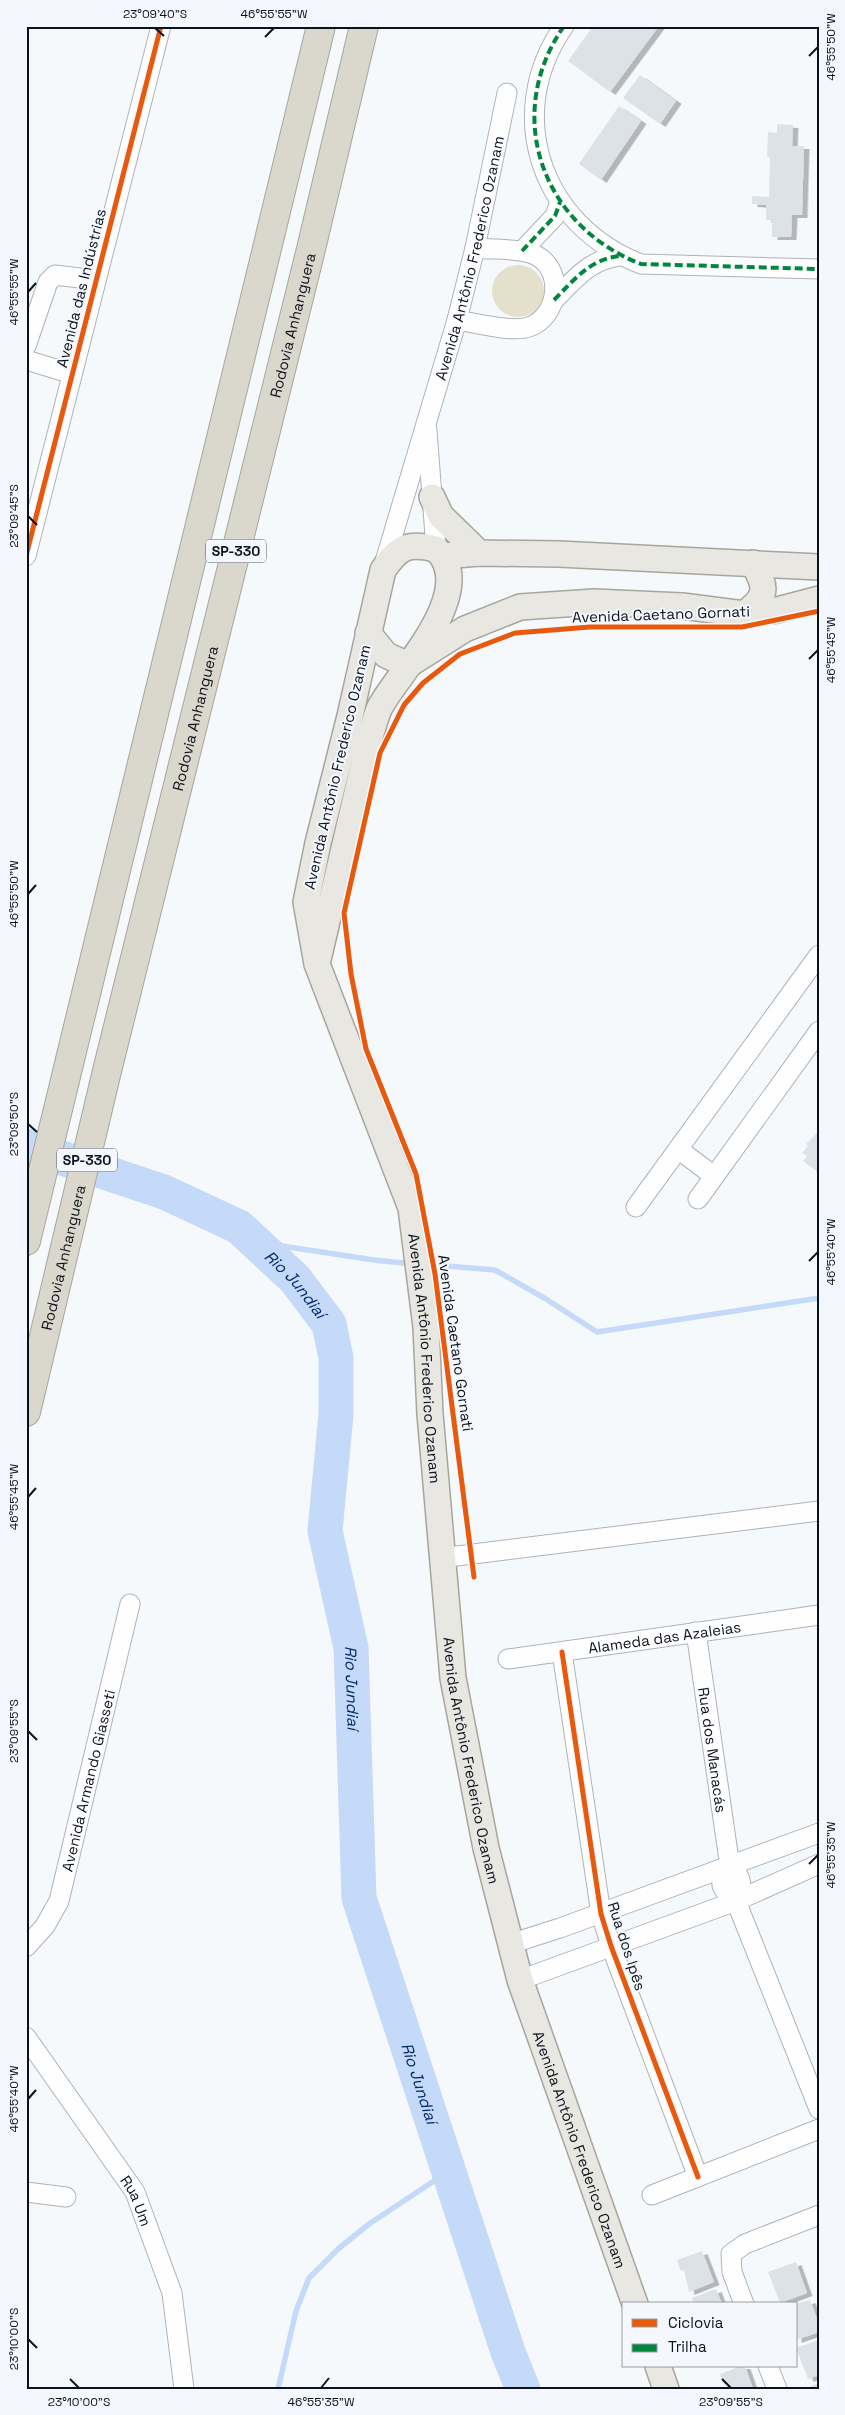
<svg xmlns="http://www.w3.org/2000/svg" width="845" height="2415" viewBox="0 0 845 2415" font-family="'Space Grotesk',sans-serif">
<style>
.green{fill:#e4e0cb}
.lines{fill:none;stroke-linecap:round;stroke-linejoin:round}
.stream{stroke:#c5d9f9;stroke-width:5.5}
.river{stroke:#c5d9f9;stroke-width:35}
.building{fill:#dde2e7;filter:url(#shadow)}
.minor-casing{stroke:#aeb3b9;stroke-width:21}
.major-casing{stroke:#a7a69c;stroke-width:28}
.highway-casing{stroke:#a7a69c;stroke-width:30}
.minor{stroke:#fefeff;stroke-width:19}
.major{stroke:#e8e7e1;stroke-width:25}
.highway{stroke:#dad8cc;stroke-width:28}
.quiet{stroke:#00873e;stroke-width:4;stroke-dasharray:8 4;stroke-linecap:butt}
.cycleway-casing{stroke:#f4f8fe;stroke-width:8}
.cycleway{stroke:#e8590c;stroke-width:5}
.ticks{fill:none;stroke:#0c121c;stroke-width:2}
.labels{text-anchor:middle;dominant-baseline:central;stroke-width:4;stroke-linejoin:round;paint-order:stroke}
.shield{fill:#f4f8fe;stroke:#525760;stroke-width:1}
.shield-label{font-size:14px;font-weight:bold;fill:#0c121c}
.street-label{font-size:15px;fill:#0c121c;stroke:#f4f8fe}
.water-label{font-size:16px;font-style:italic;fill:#042a68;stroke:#f4f8fe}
.neatline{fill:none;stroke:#0c121c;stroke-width:2}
.ticks-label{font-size:12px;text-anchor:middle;fill:#0c121c}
</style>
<defs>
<filter id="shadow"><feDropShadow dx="5.5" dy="3" stdDeviation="0" flood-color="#0004"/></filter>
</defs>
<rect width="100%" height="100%" fill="#f6f9fc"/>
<circle class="green" cx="518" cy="291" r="26"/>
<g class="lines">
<g class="stream">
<path d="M239,1227L282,1246L374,1260L413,1264"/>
<path d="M446,1266L495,1270L546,1299L597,1332L819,1298"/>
<path d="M278,2389L296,2311L309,2278L338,2249L369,2224L449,2171"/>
</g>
<path class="river" id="s1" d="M26,1146L164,1192L239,1227L295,1279L329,1324L336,1358V1414L325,1531L351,1648L359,1898L508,2352L523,2389"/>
</g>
<g class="building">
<path d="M593,26H659L610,92L568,61Z"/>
<path d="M640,75L676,101L660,124L623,98Z"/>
<path d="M619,106L641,121L601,180L579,164Z"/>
<path d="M777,124L793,125L792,146H804L802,215H792L791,237H772V220H766V205L752,204V196L769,197L770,157H767L768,132L777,133Z"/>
<path d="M819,1131V1173L803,1161L807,1156L802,1153L808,1146L806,1144Z"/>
<path d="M702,2251L714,2282L689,2292L684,2270L681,2271L677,2260Z"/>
<path d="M796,2262L807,2293L780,2303L768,2272Z"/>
<path d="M716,2289L722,2304H694L692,2298Z"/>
<path d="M810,2300L819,2324V2332L796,2340V2304Z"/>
<path d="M819,2340V2375L808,2379L796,2348Z"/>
<path d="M741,2366H745L753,2389H728L726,2384L724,2385L720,2374Z"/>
<path d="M819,2383V2389H812L811,2386Z"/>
</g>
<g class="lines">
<defs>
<g id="minor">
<path d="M564,26C502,115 542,226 641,264L819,269"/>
<path d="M522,251L555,216L560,202"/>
<path d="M554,300C575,279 589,260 619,256"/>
<path d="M457,320C475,323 513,333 529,327C560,316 565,267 533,254C516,248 493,250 475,248"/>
<path d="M26,346L48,282L55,275L96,280"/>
<path d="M26,360L72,374"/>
<path d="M427,430L436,549"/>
<path d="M26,556L161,26"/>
<path id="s2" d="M383,568L457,320L475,248L507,93"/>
<path d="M678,1149L714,1176"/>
<path d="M698,1199L819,1031"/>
<path d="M636,1207L819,955"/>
<path d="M441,1558L819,1511"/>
<path id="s3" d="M696,1632L730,1867C744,1877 742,1886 736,1901"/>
<path d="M562,1652L601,1914L611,1946L698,2177"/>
<path id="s4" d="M508,1659L819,1615"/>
<path d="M730,1867C716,1882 721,1890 736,1901L819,2109"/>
<path d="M510,1944L560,1928L819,1833"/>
<path id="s5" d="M26,1947L45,1926L59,1901L130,1604"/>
<path d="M520,1980L736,1901L819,1864"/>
<path id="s6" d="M26,2037L135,2192L172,2293L184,2389"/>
<path d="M26,2192L66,2197"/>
<path d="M652,2195L819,2129"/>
<path d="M744,2304L732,2272L731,2254L745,2244L819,2215"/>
<path d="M768,2366L777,2389"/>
</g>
<g id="major">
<path d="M432,497L441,516L479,553"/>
<path d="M443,556L479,553L559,554L819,567"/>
<path d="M744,614C768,596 767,588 753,563"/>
<path d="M368,633L386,655L408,665L465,629L520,607L594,602L682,606L744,614L777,610L819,599"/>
<path id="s7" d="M317,964L371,733C374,725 376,715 380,707C400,670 480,591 436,549C407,542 399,547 383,570L350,716L318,843L306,902L317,964L411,1208L426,1327L430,1414L453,1678L486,1848L520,1980L635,2304"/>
<path d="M658,2366L666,2389"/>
</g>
<g id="highway">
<path d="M26,1241L321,26"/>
<path id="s8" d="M26,1412L106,1075L311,249L364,26"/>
</g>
</defs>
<use href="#minor" class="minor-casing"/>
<use href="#major" class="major-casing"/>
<use href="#highway" class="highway-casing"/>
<use href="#minor" class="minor"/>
<use href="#major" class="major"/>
<use href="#highway" class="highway"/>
<g class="quiet">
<path d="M564,26C502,115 542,226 641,264L819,269"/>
<path d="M522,251L555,216L560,202"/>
<path d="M554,300C575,279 589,260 619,256"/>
</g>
<defs>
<g id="cycleway">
<path d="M26,556L161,26"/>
<path d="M474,1577L435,1274L416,1174L366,1049L351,974L344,913L380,753L404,705L423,683L460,654L515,633L590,627H742L819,611"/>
<path d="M562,1652L601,1914L611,1946L698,2177"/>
</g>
</defs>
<use href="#cycleway" class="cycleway-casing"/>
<use href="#cycleway" class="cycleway"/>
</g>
<path class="ticks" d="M155,28L164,36M265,37L274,28M809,56L818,47M28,292L36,283M28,516L37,525M809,659L818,650M28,894L36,885M28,1124L37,1132M809,1261L818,1252M28,1497L36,1488M28,1731L37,1740M809,1864L818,1855M28,2099L36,2090M28,2339L37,2348M70,2379L79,2388M722,2379L731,2388M321,2388L329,2378"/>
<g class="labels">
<g class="shield">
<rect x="206" y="539.5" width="60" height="23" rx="4"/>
<rect x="57" y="1148.5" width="60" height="23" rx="4"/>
</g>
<g class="shield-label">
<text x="236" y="551">SP-330</text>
<text x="87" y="1160">SP-330</text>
</g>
<g class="street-label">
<text stroke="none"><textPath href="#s2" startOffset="322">Avenida Antônio Frederico Ozanam</textPath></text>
<text transform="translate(81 288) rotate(-76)">Avenida das Indústrias</text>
<text stroke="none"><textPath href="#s8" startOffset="1119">Rodovia Anhanguera</textPath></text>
<text transform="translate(661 614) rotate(-2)">Avenida Caetano Gornati</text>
<text stroke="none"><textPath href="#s8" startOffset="714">Rodovia Anhanguera</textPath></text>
<text transform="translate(337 767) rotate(-77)">Avenida Antônio Frederico Ozanam</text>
<text stroke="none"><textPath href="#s8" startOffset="159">Rodovia Anhanguera</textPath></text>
<text transform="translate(456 1343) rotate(82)">Avenida Caetano Gornati</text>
<text stroke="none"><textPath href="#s7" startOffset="1325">Avenida Antônio Frederico Ozanam</textPath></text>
<text stroke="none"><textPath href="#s4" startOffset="158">Alameda das Azaleias</textPath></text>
<text stroke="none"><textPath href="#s3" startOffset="119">Rua dos Manacás</textPath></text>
<text stroke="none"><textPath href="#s7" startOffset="1730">Avenida Antônio Frederico Ozanam</textPath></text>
<text stroke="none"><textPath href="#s5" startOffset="181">Avenida Armando Giasseti</textPath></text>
<text transform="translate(627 1946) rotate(72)">Rua dos Ipês</text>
<text stroke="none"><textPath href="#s7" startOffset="2135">Avenida Antônio Frederico Ozanam</textPath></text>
<text stroke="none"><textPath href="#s6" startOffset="198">Rua Um</textPath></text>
</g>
<g class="water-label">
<text stroke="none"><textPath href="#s1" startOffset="309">Rio Jundiaí</textPath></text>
<text stroke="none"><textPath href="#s1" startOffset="729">Rio Jundiaí</textPath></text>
<text stroke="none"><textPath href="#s1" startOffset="1134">Rio Jundiaí</textPath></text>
</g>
</g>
<rect width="845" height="2415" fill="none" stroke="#f4f8fe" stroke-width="55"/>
<rect x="622" y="2302" width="175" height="65" fill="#f4f8fe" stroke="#979ca4"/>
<rect x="632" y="2319" width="25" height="8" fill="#e8590c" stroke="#979ca4"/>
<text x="668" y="2328" font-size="15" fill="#0c121c">Ciclovia</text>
<rect x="632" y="2344" width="25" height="8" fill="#00873e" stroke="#979ca4"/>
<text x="668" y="2352" font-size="15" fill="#0c121c">Trilha</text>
<rect x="28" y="28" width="790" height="2360" class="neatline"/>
<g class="ticks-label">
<text x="155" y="18">23°09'40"S</text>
<text x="274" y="18">46°55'55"W</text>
<text transform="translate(831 47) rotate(-90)" y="4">46°55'50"W</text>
<text transform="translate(14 292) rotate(-90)" y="4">46°55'55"W</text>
<text transform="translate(14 516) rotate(-90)" y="4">23°09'45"S</text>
<text transform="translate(831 650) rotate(-90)" y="4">46°55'45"W</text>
<text transform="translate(14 894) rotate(-90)" y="4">46°55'50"W</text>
<text transform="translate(14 1124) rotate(-90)" y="4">23°09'50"S</text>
<text transform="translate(831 1252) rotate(-90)" y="4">46°55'40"W</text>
<text transform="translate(14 1497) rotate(-90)" y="4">46°55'45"W</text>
<text transform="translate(14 1731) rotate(-90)" y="4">23°09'55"S</text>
<text transform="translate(831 1855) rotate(-90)" y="4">46°55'35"W</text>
<text transform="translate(14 2099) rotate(-90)" y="4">46°55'40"W</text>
<text transform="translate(14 2339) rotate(-90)" y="4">23°10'00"S</text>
<text x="79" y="2406">23°10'00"S</text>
<text x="321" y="2406">46°55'35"W</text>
<text x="731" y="2406">23°09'55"S</text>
</g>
</svg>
